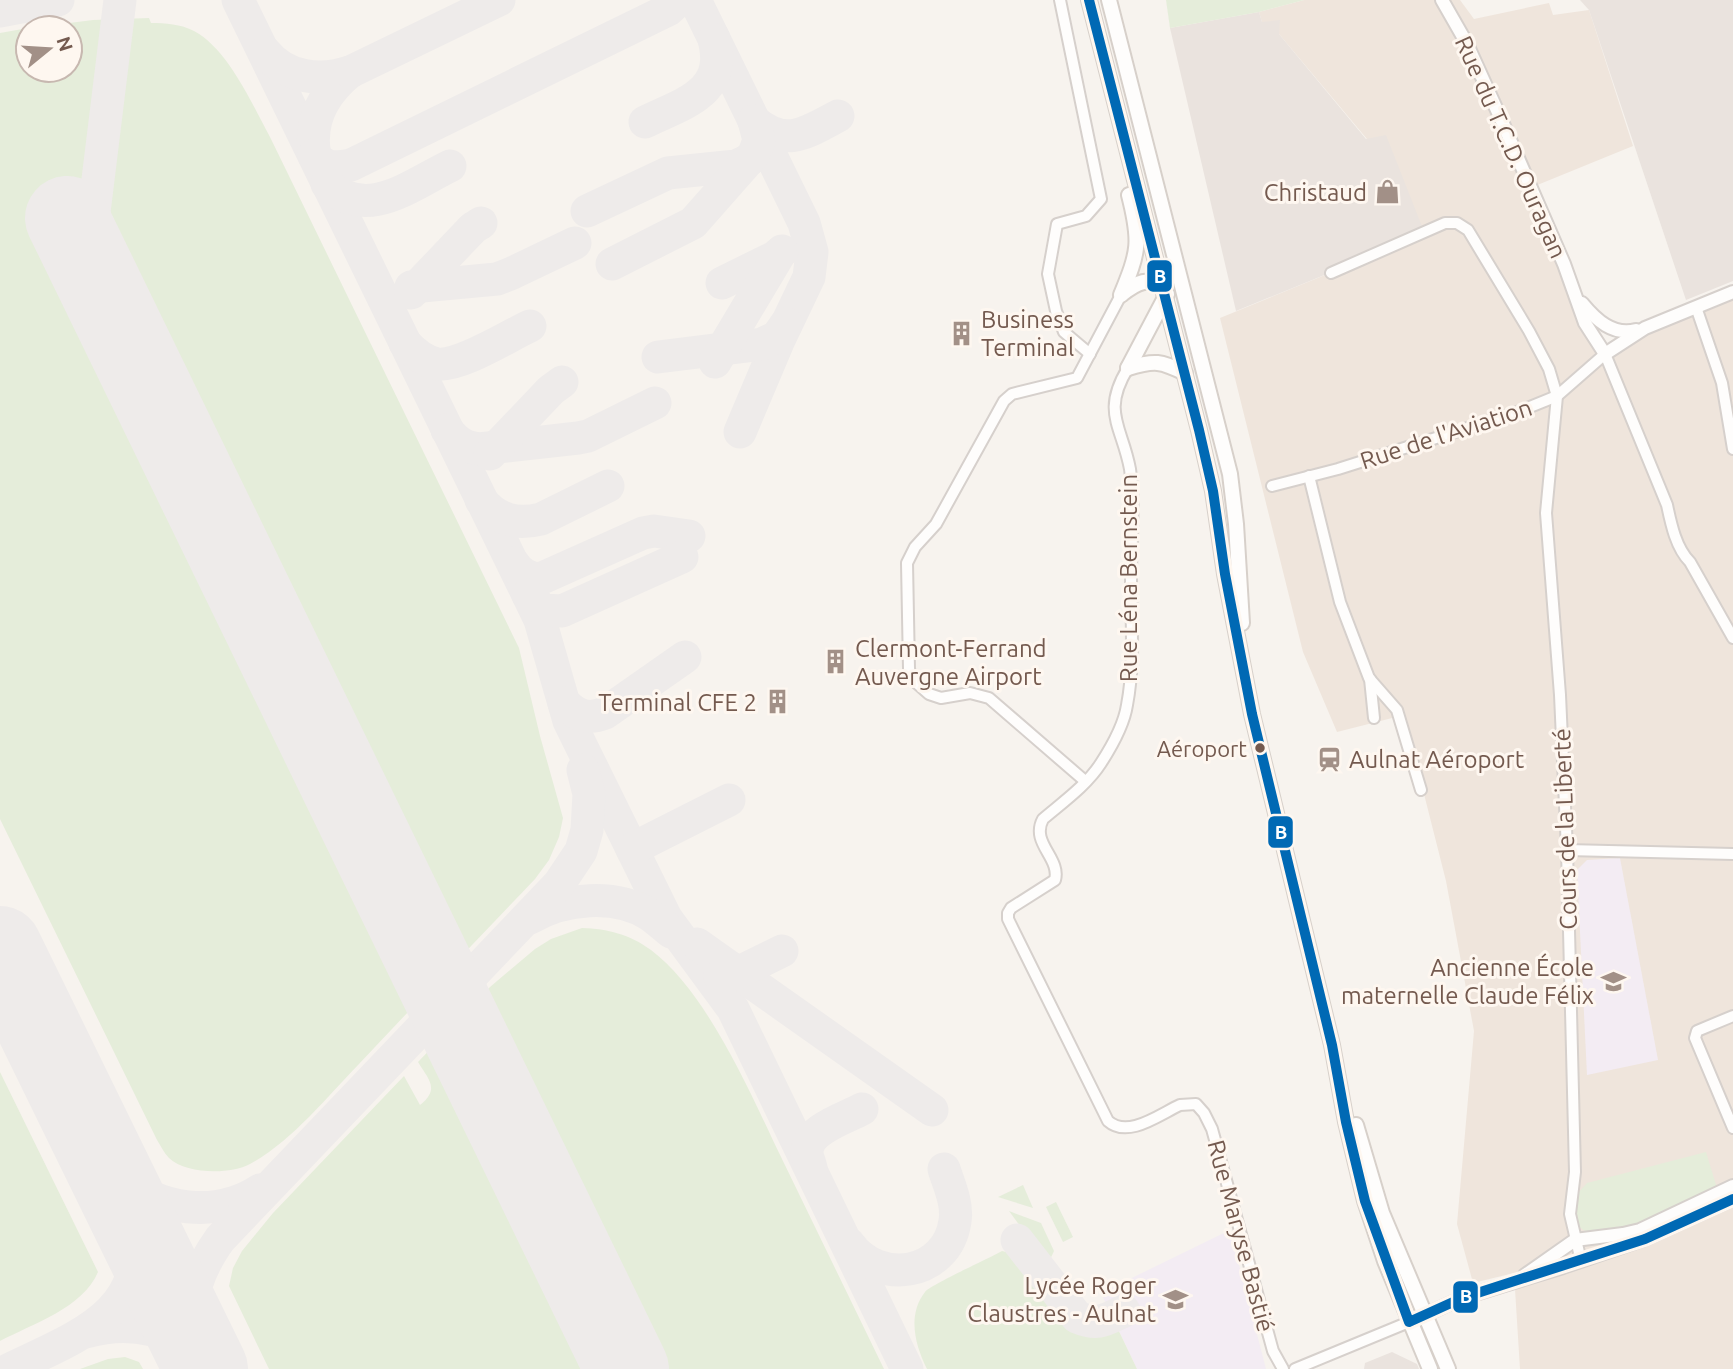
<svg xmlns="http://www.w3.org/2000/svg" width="1733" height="1369" viewBox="0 0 1733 1369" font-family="Ubuntu,sans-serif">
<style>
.residential{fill:#efe5dc}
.industrial{fill:#eae3de}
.education{fill:#f3ecf3}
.green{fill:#e5edda}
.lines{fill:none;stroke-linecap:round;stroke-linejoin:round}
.taxiway{stroke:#eeebea;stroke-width:33}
.runway{stroke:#eeebea;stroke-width:84}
.minor-casing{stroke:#d6d0cc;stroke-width:14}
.tertiary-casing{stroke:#d6d0cc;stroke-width:16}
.secondary-casing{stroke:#d7d0ca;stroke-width:18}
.minor{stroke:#fefdfc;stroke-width:10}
.tertiary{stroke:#fefdfc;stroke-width:12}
.secondary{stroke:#fefdfc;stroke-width:14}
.bus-1-casing{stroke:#fef7f0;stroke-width:16}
.bus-1{stroke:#0069b4;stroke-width:10}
.bus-dot{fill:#745a4f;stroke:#fef7f0;stroke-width:2.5}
.labels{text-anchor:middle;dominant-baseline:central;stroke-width:6;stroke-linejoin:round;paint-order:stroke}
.bus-label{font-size:22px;fill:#745a4f;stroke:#fef7f0;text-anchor:end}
.street-label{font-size:24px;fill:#745a4f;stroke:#fef7f0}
.poi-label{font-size:24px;fill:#745a4f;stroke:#fef7f0;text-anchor:end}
.line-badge{stroke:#fef7f0;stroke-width:2.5}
.badge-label{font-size:19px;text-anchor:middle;font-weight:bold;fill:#fff}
</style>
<rect width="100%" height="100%" fill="#f7f3ee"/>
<path class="residential" d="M1304,0H1460L1474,19L1549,3L1553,15L1589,10L1633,146L1530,188L1600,353L1733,295V1369H1520L1514,1273L1473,1283L1457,1224L1474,1031L1446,881L1404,715L1337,732L1303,652L1220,318L1425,234L1367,139L1279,34L1262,22L1259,12Z"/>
<g class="industrial">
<path d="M1580,0H1733V281L1686,300L1589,10Z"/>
<path d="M1259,12L1262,22L1280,20L1279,34L1366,139L1386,135L1425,234L1236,311L1170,28Z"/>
<path d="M1392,1352L1417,1364L1419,1369H1364L1365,1363Z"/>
</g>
<g class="education">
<path d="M1620,858L1658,1060L1587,1075L1577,870L1587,860Z"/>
<path d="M1230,1230L1266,1369H1137L1101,1293Z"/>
</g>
<g class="green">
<path d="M1166,0H1304L1259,12L1170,28Z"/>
<path d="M149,18L151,23C165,23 181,24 194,31C228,49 252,104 270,137L519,648L540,736L563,818L559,837L549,860L535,879C476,941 417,1002 359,1064C326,1098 292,1141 250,1164C229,1175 186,1174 169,1158C164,1153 161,1146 157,1140L0,819V33L28,28V70H70V28H30L93,20Z"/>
<path d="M582,928C608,929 629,934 651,950C708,993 751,1095 782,1159C816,1229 850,1299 884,1369H269L229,1286L233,1268L242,1251L273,1213L404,1076L420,1105C440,1089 429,1080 418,1062L490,987L535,949L551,939Z"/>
<path d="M0,1072L98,1272C83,1308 32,1324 0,1341Z"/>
<path d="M1706,1152L1717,1188C1693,1199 1606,1246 1582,1229C1572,1222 1577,1203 1578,1193L1587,1183Z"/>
<path d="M1023,1185L1033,1208L998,1197Z"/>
<path d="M1056,1202L1073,1237L1063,1242L1046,1207Z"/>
<path d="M1009,1211L1041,1223L1054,1251L1048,1264Z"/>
<path d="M1002,1251L1014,1254C1033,1275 1062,1328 1090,1332C1099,1333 1108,1329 1116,1325L1137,1369H927C915,1345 907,1315 925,1292C930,1285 990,1258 1002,1251Z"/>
<path d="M125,1357L139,1362L143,1369H80L108,1359Z"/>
</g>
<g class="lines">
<g class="taxiway">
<path d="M238,0L529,597L540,620L569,721L666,918L733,1009L907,1369"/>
<path d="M695,0L804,223L812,252L809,277L778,342L740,432"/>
<path d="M0,11L58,0"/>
<path d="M265,52C286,78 320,82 350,72C324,93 308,121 315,156"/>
<path d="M350,72L499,0"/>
<path d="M754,121C786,148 806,133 838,116"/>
<path d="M645,122C684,103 728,93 714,39"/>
<path d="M314,155C325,169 335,168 351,165L668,10L679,0"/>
<path d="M327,184C366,222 411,185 450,166"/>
<path d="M587,211L668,173L736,166L749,160"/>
<path d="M88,261L120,0"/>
<path d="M612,264L693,223L754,154L759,140L754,121"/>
<path d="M722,283L775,257L782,251"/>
<path d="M411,287L497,279L510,274L575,243"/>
<path d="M411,293L473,228L481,223"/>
<path d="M405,343C414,353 424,361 437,364C460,367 508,336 530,326"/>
<path d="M658,357L762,344L777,337L786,324"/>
<path d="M715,362L780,253"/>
<path d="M447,430C457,442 464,447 479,449L578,438L588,436L655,403"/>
<path d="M490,454L551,390L562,382"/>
<path d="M481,500C497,520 517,525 541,519L608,486"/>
<path d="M513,563C520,573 527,578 540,579L643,533L654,531L689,536"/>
<path d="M528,595L543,610L562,611L682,557"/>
<path d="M564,703C577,716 588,720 605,713L685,657"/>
<path d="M632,849L729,800"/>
<path d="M530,918C564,898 615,893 650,915C657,920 664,926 671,932"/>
<path d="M697,944L932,1110"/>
<path d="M720,976L733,975L782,951"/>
<path d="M89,1131C99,1145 108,1164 120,1175C157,1212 217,1218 260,1190"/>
<path d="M811,1168C810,1163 807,1157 807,1152C807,1129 846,1118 862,1109"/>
<path d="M1017,1240L1077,1317C1098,1326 1105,1320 1124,1311"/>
<path d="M849,1244C879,1286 947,1276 955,1221C958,1204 949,1185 944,1169"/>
<path d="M86,1332C128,1320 179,1326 202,1369"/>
<path d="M10,1369C74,1338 156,1311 130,1221C126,1207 119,1194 113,1180"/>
<path d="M209,1369C186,1317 186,1287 220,1239L559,884L581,851L587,830L589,794L583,770"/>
</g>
<g class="runway">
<path d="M67,218L627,1369"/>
<path d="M0,948L206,1369"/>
</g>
<defs>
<g id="minor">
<path d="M1060,0L1101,199L1086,216L1057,224L1048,274L1056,311L1064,332L1090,354"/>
<path d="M1331,273L1445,223H1457L1468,230L1529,331L1549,369L1557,396L1546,513L1560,695L1567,850L1575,1172L1570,1214L1581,1261"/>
<path d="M1696,307L1722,383L1733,449"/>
<path d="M1128,368C1101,412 1122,426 1130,469C1135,504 1131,542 1131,577C1131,619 1135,663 1127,705C1124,725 1112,746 1101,763C1087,785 1063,802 1043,819C1030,843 1061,858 1055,880L1011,908L1008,913V919L1108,1121C1128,1139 1160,1114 1180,1105L1196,1104L1204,1113L1212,1129L1273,1351L1283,1369"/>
<path d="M1309,476L1340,602L1369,678L1397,710L1421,790"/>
<path d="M1272,486L1338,469L1515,413L1557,396L1605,354L1667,505C1671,524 1676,548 1690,562L1733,638"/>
<path d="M1370,679L1374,718"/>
<path d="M1085,781L989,698L970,693L941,698L929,694L912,679L909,669L907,563L915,547L936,524L1004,401L1012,394L1077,378L1121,295"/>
<path d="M1567,850L1733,854"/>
<path d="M1733,1016L1697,1031L1695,1038L1733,1128"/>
<path d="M1295,1369L1409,1322"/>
</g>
<g id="tertiary">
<path d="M1442,0L1466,42L1501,119L1564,264L1585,323L1605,354L1645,328L1733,292"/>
<path d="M1582,303C1596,320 1613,336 1636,330"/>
<path d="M1525,1275L1575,1240L1623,1234L1640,1230L1733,1186"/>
<path d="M1416,1319L1462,1298L1563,1267L1645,1239L1733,1199"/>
</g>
<g id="secondary">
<path d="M1089,0L1199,430L1213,491L1225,574L1252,714L1332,1045L1346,1122L1365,1201L1385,1261L1430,1369"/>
<path d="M1109,0L1230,474L1236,524L1242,623"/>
<path d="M1122,294C1137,282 1148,277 1166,286"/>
<path d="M1121,295C1139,251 1141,242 1129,195"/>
<path d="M1128,368L1167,294"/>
<path d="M1128,368C1155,360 1161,361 1185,373"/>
<path d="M1356,1125L1382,1213L1448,1369"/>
</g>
</defs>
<use href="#minor" class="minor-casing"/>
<use href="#tertiary" class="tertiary-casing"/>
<use href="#secondary" class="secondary-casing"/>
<use href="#minor" class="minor"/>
<use href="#tertiary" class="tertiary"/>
<use href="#secondary" class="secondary"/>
<defs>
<path id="bus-1" d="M1089,0L1199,430L1213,491L1225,574L1252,714L1332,1045L1346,1122L1365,1201L1409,1322L1462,1298L1645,1239L1733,1199"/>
</defs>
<use href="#bus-1" class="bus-1-casing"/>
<use href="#bus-1" class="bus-1"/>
</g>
<defs>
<symbol id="shop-bare" viewBox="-9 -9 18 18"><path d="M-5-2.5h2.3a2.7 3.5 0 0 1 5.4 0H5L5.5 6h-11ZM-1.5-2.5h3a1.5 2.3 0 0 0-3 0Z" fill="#a29087" stroke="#fef7f0" stroke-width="2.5" paint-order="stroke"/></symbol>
<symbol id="building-bare" viewBox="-9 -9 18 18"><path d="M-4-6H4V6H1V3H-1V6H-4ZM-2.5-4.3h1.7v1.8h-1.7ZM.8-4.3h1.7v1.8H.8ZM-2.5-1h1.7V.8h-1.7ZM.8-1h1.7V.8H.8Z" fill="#a29087" stroke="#fef7f0" stroke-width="2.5" paint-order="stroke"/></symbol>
<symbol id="station-bare" viewBox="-9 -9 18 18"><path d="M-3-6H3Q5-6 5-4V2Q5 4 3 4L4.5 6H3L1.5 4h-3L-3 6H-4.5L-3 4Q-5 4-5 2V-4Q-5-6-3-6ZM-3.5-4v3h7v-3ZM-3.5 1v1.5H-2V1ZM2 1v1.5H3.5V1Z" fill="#a29087" stroke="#fef7f0" stroke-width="2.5" paint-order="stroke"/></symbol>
<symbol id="school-bare" viewBox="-9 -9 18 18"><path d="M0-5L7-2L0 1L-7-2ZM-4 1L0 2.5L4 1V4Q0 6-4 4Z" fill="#a29087" stroke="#fef7f0" stroke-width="2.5" paint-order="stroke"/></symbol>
</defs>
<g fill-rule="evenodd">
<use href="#shop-bare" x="1370" y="174" width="35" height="35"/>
<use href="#building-bare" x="944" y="316" width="35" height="35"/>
<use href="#building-bare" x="818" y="644" width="35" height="35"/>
<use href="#building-bare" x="760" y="684" width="35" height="35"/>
<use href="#station-bare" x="1312" y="742" width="35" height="35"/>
<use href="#school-bare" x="1596" y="964" width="35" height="35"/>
<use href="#school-bare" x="1158" y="1282" width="35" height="35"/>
</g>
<circle class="bus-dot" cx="1260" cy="748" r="6"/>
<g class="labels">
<g class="bus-label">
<text x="1247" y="748">Aéroport</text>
</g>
<g class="street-label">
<text transform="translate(1511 147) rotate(66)">Rue du T.C.D. Ouragan</text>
<text transform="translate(1446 434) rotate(-18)">Rue de l'Aviation</text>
<text transform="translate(1128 578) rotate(-90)">Rue Léna Bernstein</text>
<text transform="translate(1565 829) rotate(-92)">Cours de la Liberté</text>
<text transform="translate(1241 1236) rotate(75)">Rue Maryse Bastié</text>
</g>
<g class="poi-label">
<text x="1367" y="192">Christaud</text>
<text x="981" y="319" text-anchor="start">Business<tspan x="981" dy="28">Terminal</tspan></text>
<text x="855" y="648" text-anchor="start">Clermont-Ferrand<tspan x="855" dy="28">Auvergne Airport</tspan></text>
<text x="757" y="702">Terminal CFE 2</text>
<text x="1349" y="759" text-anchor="start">Aulnat Aéroport</text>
<text x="1594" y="967">Ancienne École<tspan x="1594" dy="28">maternelle Claude Félix</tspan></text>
<text x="1156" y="1285">Lycée Roger<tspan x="1156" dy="28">Claustres - Aulnat</tspan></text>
</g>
</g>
<g class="line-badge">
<rect x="1146" y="259" width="27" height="34" rx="7" fill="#0069b4"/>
<rect x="1267" y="815" width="27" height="34" rx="7" fill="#0069b4"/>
<rect x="1452" y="1280" width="27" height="34" rx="7" fill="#0069b4"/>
</g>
<g class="badge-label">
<text x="1160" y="283">B</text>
<text x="1281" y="839">B</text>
<text x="1466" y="1303">B</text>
</g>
<g transform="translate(49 49) rotate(72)"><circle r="33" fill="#fef7f0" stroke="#c7b8b0" stroke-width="2"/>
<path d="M0-5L12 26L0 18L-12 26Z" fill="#a29087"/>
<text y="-10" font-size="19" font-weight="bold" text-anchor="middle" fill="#745a4f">N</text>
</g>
</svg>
